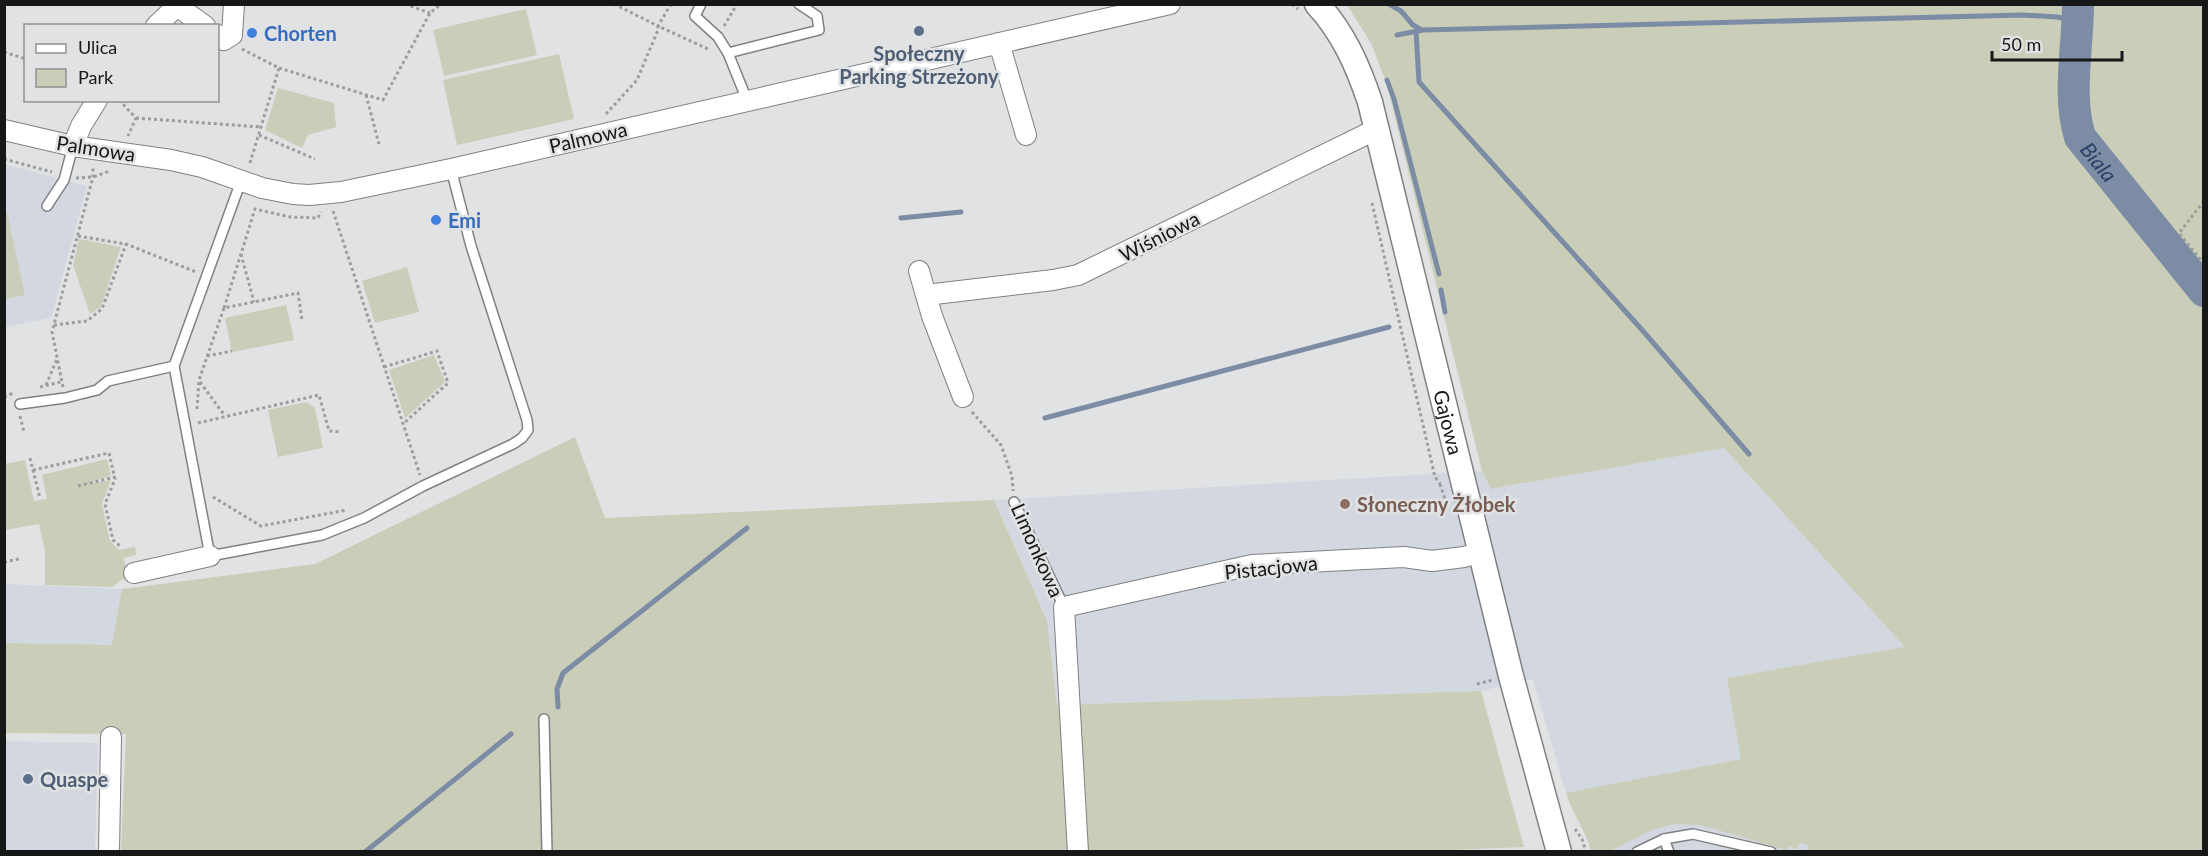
<svg xmlns="http://www.w3.org/2000/svg" width="2208" height="856" viewBox="0 0 2208 856" font-family="Lato,sans-serif">
<style>
.built{fill:#d3d8e0}
.green{fill:#cacdb8}
.lines{fill:none;stroke-linecap:round;stroke-linejoin:round}
.stream{stroke:#7c8ca4;stroke-width:5}
.river{stroke:#7c8ca4;stroke-width:32}
.service-casing{stroke:#7f8082;stroke-width:12}
.minor-casing{stroke:#7f8082;stroke-width:22}
.tertiary-casing{stroke:#7f8082;stroke-width:27}
.path{stroke:#9c9d9e;stroke-width:3;stroke-dasharray:3 3;stroke-linecap:butt}
.service{stroke:#fff;stroke-width:9}
.minor{stroke:#fff;stroke-width:20}
.tertiary{stroke:#fff;stroke-width:24}
.service-dot{fill:#5c6f8a;stroke:#e1e2e3;stroke-width:2}
.shop-dot{fill:#3f7fe0;stroke:#e1e2e3;stroke-width:2}
.education-dot{fill:#8d6e63;stroke:#e1e2e3;stroke-width:2}
.labels{text-anchor:middle;dominant-baseline:central;stroke-width:5;stroke-linejoin:round;paint-order:stroke}
.shop-label{font-size:20px;font-weight:bold;fill:#366cbe;stroke:#e1e2e3;text-anchor:start}
.service-label{font-size:20px;font-weight:bold;fill:#4e5e75;stroke:#e1e2e3}
.street-label{font-size:20px;fill:#161717;stroke:#e1e2e3}
.education-label{font-size:20px;font-weight:bold;fill:#785e54;stroke:#e1e2e3;text-anchor:start}
.water-label{font-size:21px;font-style:italic;fill:#294166;stroke:#e1e2e3}
</style>
<rect width="100%" height="100%" fill="#e1e2e3"/>
<g class="built">
<path d="M4,164L87,186L51,318L5,327Z"/>
<path d="M1724,448L1905,647L1863,851H1593L1576,791L1566,793L1533,679L1481,691L1057,705L1047,621L994,500L1482,471L1492,489Z"/>
<path d="M5,584L122,589L112,646L5,643Z"/>
<path d="M5,741L98,743L95,851H5Z"/>
</g>
<g class="green">
<path d="M1347,5H2203V851L1808,852L1809,846L1800,843L1797,849L1789,846L1787,850L1700,825L1675,824L1652,830L1610,851H1591C1586,830 1572,814 1566,793L1741,759L1727,678L1905,647L1724,448L1491,489L1482,471L1387,85L1371,43Z"/>
<path d="M526,9L537,55L444,76L433,30Z"/>
<path d="M559,54L574,119L457,145L443,80Z"/>
<path d="M278,88L334,103L336,127L308,135L302,148L265,130Z"/>
<path d="M5,212H7L25,295L5,299Z"/>
<path d="M79,239L121,247L101,307L90,314L73,265Z"/>
<path d="M407,267L419,312L375,323L362,281Z"/>
<path d="M286,305L294,340L232,352L225,318Z"/>
<path d="M434,355L445,382L405,418L389,370Z"/>
<path d="M306,402L315,408L323,448L278,457L268,410Z"/>
<path d="M575,437L605,518L994,500L1047,621L1057,705L1481,691L1524,847L1403,852L121,851L126,734L5,733V643L112,645L122,589L315,564Z"/>
<path d="M107,459L111,476L94,481V483L111,480L102,504L110,541L119,550L135,547L136,555L124,558L126,576L113,587L45,585V551L39,524L5,530L4,464L25,460L34,501L47,499L42,475Z"/>
</g>
<g class="lines">
<g class="stream">
<path d="M1389,4L1401,11L1413,25L1420,29"/>
<path d="M1416,31L1419,82L1643,331L1749,454"/>
<path d="M1397,35L1423,30L2023,15L2057,17L2078,22"/>
<path d="M1387,80L1394,99L1439,274"/>
<path d="M901,218L961,212"/>
<path d="M1441,290L1445,312"/>
<path d="M1045,418L1389,327"/>
<path d="M558,707L557,689L563,673L747,528"/>
<path d="M365,852L511,734"/>
</g>
<path class="river" id="s1" d="M2078,4C2078,48 2067,95 2080,137L2204,291"/>
<defs>
<g id="service">
<path d="M701,4L695,16L718,37L728,53L747,100"/>
<path d="M728,53L819,30L817,16L799,4"/>
<path d="M241,181L174,366L210,556L322,535L364,518L423,486L513,444L522,438L528,430L527,420L471,246L451,169"/>
<path d="M47,206L64,180L73,146"/>
<path d="M20,404L65,398L97,390L108,381L174,366"/>
<path d="M1014,502L1064,607"/>
<path d="M544,719L547,852"/>
<path d="M1664,839L1669,852"/>
<path d="M1637,852L1664,839L1693,834L1771,852"/>
</g>
<g id="minor">
<path d="M177,6L205,26"/>
<path d="M156,26L179,4"/>
<path d="M218,35L224,40L232,35L234,4"/>
<path d="M999,43L1026,135"/>
<path d="M4,130L73,146L171,160L202,167L262,188L293,194L309,195L341,192L451,169L1170,4"/>
<path d="M73,146L81,126L97,100"/>
<path d="M919,271L932,316L963,397"/>
<path d="M926,295L1053,280L1078,275L1377,129"/>
<path d="M134,573L210,556"/>
<path d="M109,852L111,737"/>
<path d="M1078,852L1064,607L1252,565L1404,557L1432,561L1464,557L1481,552"/>
</g>
<g id="tertiary">
<path id="s2" d="M1317,4C1343,32 1358,66 1370,102L1511,676L1559,852"/>
</g>
</defs>
<use href="#service" class="service-casing"/>
<use href="#minor" class="minor-casing"/>
<use href="#tertiary" class="tertiary-casing"/>
<g class="path">
<path d="M405,4L430,13"/>
<path d="M614,4L658,26L671,4"/>
<path d="M1292,4L1298,9"/>
<path d="M724,26L737,4"/>
<path d="M242,49L279,68L249,166"/>
<path d="M4,52L26,59"/>
<path d="M279,68L383,100L430,13L441,4"/>
<path d="M366,95L379,144"/>
<path d="M119,100L136,118L128,136"/>
<path d="M606,114L637,80L658,30V26L710,50"/>
<path d="M136,118L261,127"/>
<path d="M259,135L315,159"/>
<path d="M4,159L52,172"/>
<path d="M76,178L93,177L110,171"/>
<path d="M2204,201L2179,233L2204,264"/>
<path d="M1372,203L1435,477L1440,484L1444,483"/>
<path d="M333,211L420,475"/>
<path d="M78,236L126,244L196,272"/>
<path d="M241,254L254,302"/>
<path d="M224,308L255,209L290,217L318,218L321,212"/>
<path d="M54,325L87,321L102,309L126,244"/>
<path d="M207,356L232,351"/>
<path d="M384,367L437,351L448,383L403,424"/>
<path d="M200,382L225,416"/>
<path d="M46,385L57,359"/>
<path d="M40,387L61,382"/>
<path d="M63,387L52,332L93,177V166"/>
<path d="M4,397L13,393"/>
<path d="M197,409L199,380L224,308L298,293L302,320"/>
<path d="M972,412L1001,445L1012,476L1013,491"/>
<path d="M20,416L24,432"/>
<path d="M198,423L319,395L329,431L341,432"/>
<path d="M30,458L40,498"/>
<path d="M33,470L109,453L115,479L105,504L113,540L120,546"/>
<path d="M1440,484L1445,499"/>
<path d="M78,486L115,477"/>
<path d="M213,497L261,526L347,510"/>
<path d="M4,562L19,559"/>
<path d="M1477,684L1493,680"/>
<path d="M1575,829L1582,839L1586,852"/>
</g>
<use href="#service" class="service"/>
<use href="#minor" class="minor"/>
<use href="#tertiary" class="tertiary"/>
</g>
<g class="service-dot">
<circle cx="919" cy="31" r="6"/>
<circle cx="28" cy="779" r="6"/>
</g>
<g class="shop-dot">
<circle cx="252" cy="33" r="6"/>
<circle cx="436" cy="220" r="6"/>
</g>
<circle class="education-dot" cx="1345" cy="504" r="6"/>
<g class="labels">
<g class="shop-label">
<text x="264" y="33">Chorten</text>
<text x="448" y="220">Emi</text>
</g>
<g class="service-label">
<text x="919" y="53">Społeczny<tspan x="919" dy="23">Parking Strzeżony</tspan></text>
<text x="40" y="779" text-anchor="start">Quaspe</text>
</g>
<g class="street-label">
<text transform="translate(588 137) rotate(-13)">Palmowa</text>
<text transform="translate(96 148) rotate(9)">Palmowa</text>
<text transform="translate(1159 236) rotate(-27)">Wiśniowa</text>
<text stroke="none"><textPath href="#s2" startOffset="442">Gajowa</textPath></text>
<text transform="translate(1038 550) rotate(66)">Limonkowa</text>
<text transform="translate(1271 567) rotate(-6)">Pistacjowa</text>
</g>
<g class="education-label">
<text x="1357" y="504">Słoneczny Żłobek</text>
</g>
<g class="water-label">
<text stroke="none"><textPath href="#s1" startOffset="165">Biala</textPath></text>
</g>
</g>
<rect width="2208" height="856" fill="none" stroke="#161717" stroke-width="12"/>
<rect x="24" y="24" width="195" height="78" fill="#e1e2e3" stroke="#909191" stroke-width="1.5"/>
<rect x="36" y="44" width="30" height="9" fill="#ffffff" stroke="#909191" stroke-width="1.5"/>
<text x="78" y="54" font-size="18" fill="#161717">Ulica</text>
<rect x="36" y="69" width="30" height="18" fill="#cacdb8" stroke="#909191" stroke-width="1.5"/>
<text x="78" y="84" font-size="18" fill="#161717">Park</text>
<path d="M1992 51v9h130v-9" fill="none" stroke="#161717" stroke-width="3"/>
<text x="2001" y="51" font-size="18" fill="#161717" stroke="#e1e2e3" stroke-width="4.5" paint-order="stroke">50 m</text>
</svg>
